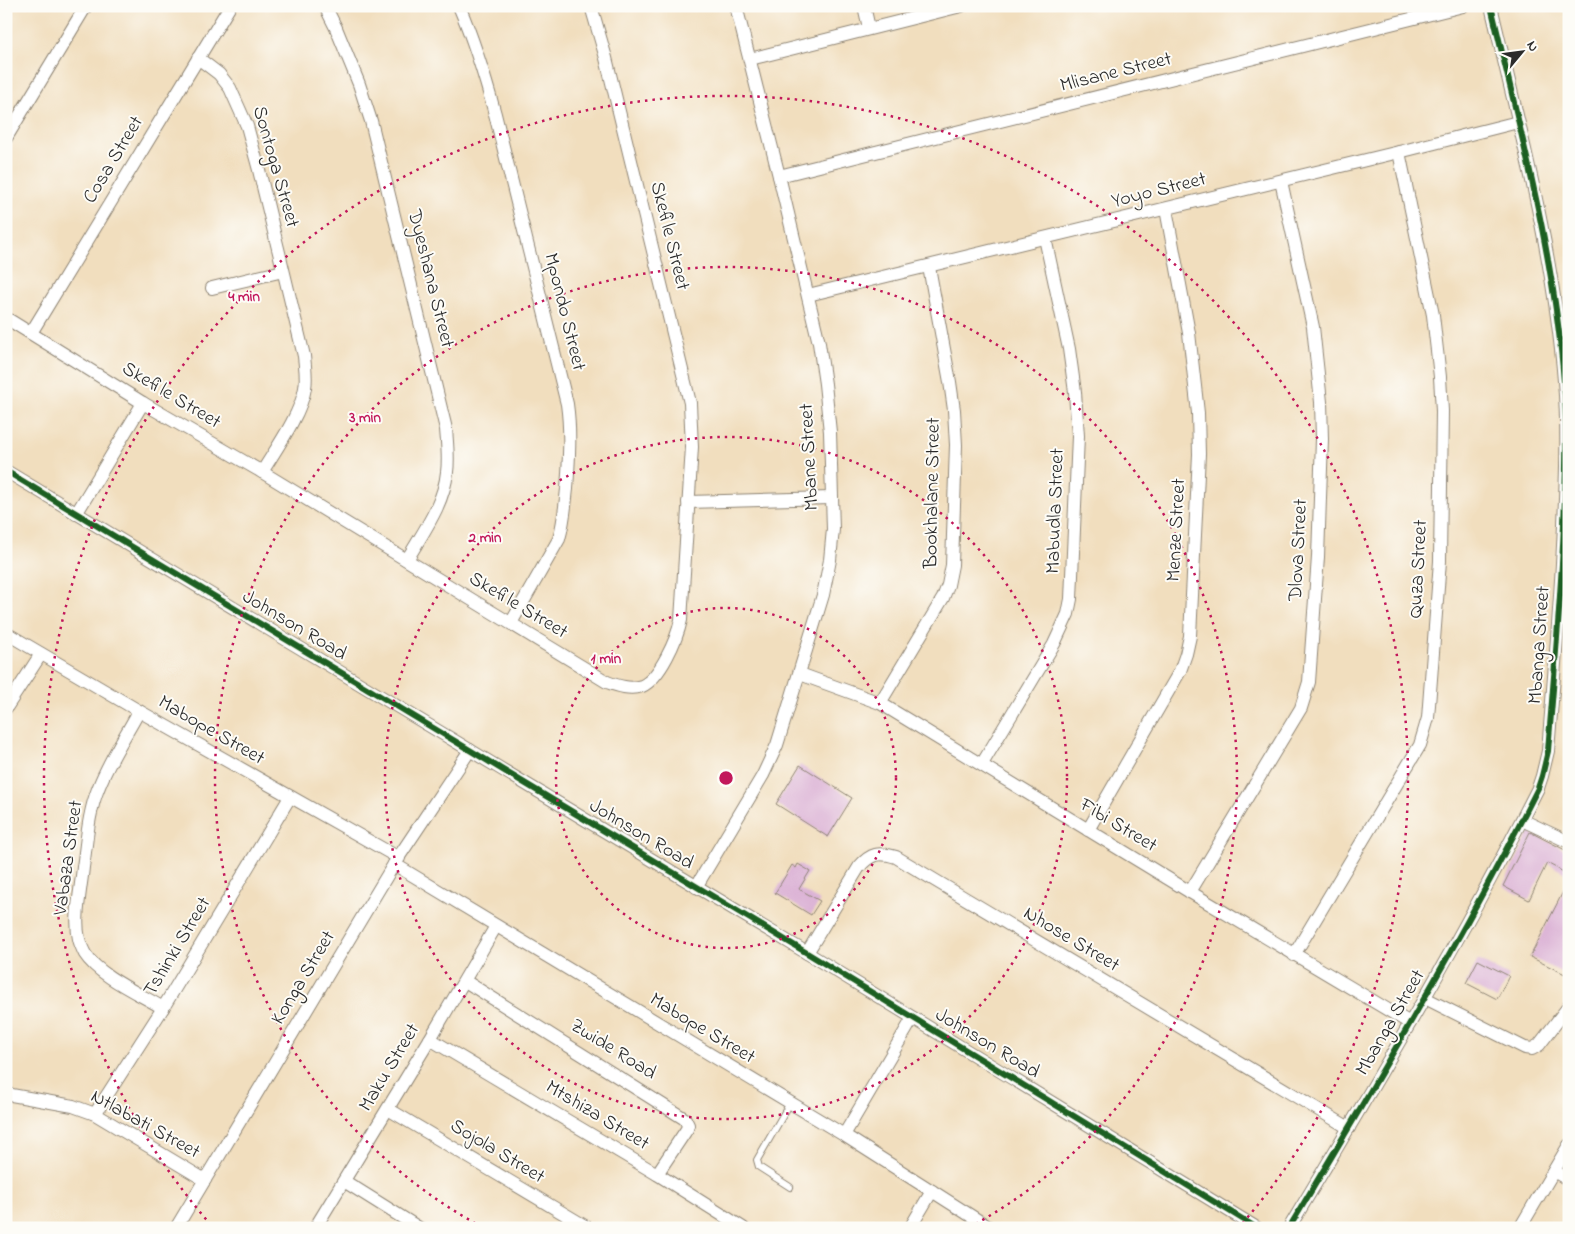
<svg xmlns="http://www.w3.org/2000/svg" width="1575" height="1234" viewBox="0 0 1575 1234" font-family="'Indie Flower',sans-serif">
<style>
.building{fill:#dcb3d6}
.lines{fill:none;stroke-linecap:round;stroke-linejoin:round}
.service-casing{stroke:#8e8474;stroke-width:8}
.minor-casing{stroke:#8e8474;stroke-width:14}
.service{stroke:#fff;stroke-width:6}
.minor{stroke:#fff;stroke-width:12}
.cycleway-casing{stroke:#fdfcf7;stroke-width:9}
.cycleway{stroke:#1b5e20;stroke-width:6}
.ring{fill:none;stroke:#c2185b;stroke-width:2.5;stroke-dasharray:2.5 5}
.labels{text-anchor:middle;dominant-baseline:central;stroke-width:4;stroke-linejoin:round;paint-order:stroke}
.street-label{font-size:20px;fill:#2b2b2b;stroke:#fdfcf7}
.centre{fill:#c2185b;stroke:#fdfcf7;stroke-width:2.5}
.ring-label{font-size:15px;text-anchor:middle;font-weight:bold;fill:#c2185b;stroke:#fdfcf7;stroke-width:4;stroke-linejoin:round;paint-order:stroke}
</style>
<rect width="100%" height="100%" fill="#fdfcf7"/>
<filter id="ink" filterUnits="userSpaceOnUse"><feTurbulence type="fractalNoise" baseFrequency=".02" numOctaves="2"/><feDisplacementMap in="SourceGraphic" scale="10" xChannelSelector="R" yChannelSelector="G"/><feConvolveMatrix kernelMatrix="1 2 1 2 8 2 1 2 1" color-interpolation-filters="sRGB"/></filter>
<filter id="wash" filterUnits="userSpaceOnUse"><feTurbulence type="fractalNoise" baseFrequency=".0096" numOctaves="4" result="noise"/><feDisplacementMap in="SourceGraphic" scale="20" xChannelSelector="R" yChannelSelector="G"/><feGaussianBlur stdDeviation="1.12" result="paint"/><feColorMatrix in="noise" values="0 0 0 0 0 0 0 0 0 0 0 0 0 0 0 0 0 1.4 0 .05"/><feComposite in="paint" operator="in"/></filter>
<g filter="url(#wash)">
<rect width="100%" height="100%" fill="#f1debe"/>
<g id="blocks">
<g class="building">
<path d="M800,765L852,798L828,837L776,804Z"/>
<path d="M1530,832L1569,852V875L1547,863L1529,900L1503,886Z"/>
<path d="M798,864L810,871L799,889L820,901L811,915L775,893L792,865L796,868Z"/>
<path d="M1569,880V976L1530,957Z"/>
<path d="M1478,960L1509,976L1497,999L1466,983Z"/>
</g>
</g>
</g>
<g filter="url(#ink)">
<use href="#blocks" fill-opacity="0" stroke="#8e8474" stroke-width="1"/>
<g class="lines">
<defs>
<path id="service" d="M790,1103L757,1160L759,1167L790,1187"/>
<g id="minor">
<path d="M325,6L336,28L359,84L371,121L446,429C447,443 449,458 447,472C444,504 423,532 407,560"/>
<path d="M459,6C474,41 485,77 495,114L567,404C571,432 569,460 567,489C565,506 564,522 559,539L511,623"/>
<path d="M864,6L869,28"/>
<path d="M198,58L219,74L230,88L247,126L259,170L304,356C305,367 307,377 305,388C301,414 276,449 262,472"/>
<path d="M750,59L961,6"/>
<path d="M6,138L86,6"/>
<path d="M779,176L1463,6"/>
<path d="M212,288L283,271"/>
<path d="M808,295L1399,152L1518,122"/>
<path d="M6,318L143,403L262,472L607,682C618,686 630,690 642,686C660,678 677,639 681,620L692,447L690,403L606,58L591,6"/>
<path d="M31,333L230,6"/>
<path d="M6,471L807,953L1257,1228"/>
<path d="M688,502L831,498"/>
<path d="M76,514L143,403"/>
<path d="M6,633L139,711L399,858"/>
<path d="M800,674L880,703L1190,892L1410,1023"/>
<path d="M880,703L943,598L948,585L952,565L956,445L954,410L950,382L929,267"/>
<path d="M6,708L41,654"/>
<path d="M139,711C125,737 108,762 98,789C88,814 87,841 83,867C81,889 74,918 79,939C80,944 83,950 85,954C99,976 140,994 163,1008"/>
<path d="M982,764L1054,644L1068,614L1071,599L1078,436L1075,392L1069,349L1045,238"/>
<path d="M1522,820L1569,842"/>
<path d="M1088,830L1180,671L1186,654L1190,636L1199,454L1198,413L1189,333L1166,209"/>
<path d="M394,864L844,1135L990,1228"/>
<path d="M696,887L763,775L777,745L823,595L830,560L833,529L830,432L825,384L819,343L779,176L736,6"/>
<path d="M1190,892L1301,708L1309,682L1318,557L1322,439L1321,402L1313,327L1281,181"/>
<path d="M807,953L859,867C871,853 879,852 896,857L1349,1128"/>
<path d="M1294,955L1420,745L1428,718L1440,561L1442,411L1440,377L1433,315L1399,152"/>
<path d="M465,981L685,1119L688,1125L687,1129L657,1174"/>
<path d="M1425,998L1525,1048L1532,1049L1539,1045L1569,1006"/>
<path d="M430,1039L657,1174L743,1228"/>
<path d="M6,1094L73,1106L95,1114L205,1180"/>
<path d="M388,1109L588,1228"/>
<path d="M95,1114L163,1008L290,797"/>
<path d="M844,1135L913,1018"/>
<path d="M1554,1171L1569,1180"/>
<path d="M344,1181L419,1228"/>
<path d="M176,1228L394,864L470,750"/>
<path d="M315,1228L430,1039L496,926"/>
<path d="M910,1228L932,1191"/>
<path d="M1289,1228C1376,1083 1462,938 1538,788L1542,776L1548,751C1554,675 1561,600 1564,524C1566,476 1568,429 1564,381C1554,254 1520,130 1491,6"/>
<path d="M1520,1228L1569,1145"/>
</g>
</defs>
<use href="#service" class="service-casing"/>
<use href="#minor" class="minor-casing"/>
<use href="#service" class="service"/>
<use href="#minor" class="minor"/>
<defs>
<g id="cycleway">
<path d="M6,471L807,953L1257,1228"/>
<path d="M1289,1228C1376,1083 1462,938 1538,788L1542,776L1548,751C1554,675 1561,600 1564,524C1566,476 1568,429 1564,381C1554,254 1520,130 1491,6"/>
</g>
</defs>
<use href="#cycleway" class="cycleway-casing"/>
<use href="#cycleway" class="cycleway"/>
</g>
</g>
<g class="ring">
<circle cx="726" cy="778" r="170"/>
<circle cx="726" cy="778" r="341"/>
<path d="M482 1227A511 511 0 1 1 970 1227"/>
<path d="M211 1225A682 682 0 1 1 1241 1225"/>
</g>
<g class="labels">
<g class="street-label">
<text transform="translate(1116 73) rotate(-14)">Mlisane Street</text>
<text transform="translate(114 160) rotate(-59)">Cosa Street</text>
<text transform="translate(275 167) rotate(74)">Sontoga Street</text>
<text transform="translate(1159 191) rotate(-14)">Yoyo Street</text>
<text transform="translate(669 236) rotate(76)">Skefile Street</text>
<text transform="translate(430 279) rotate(76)">Dyeshana Street</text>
<text transform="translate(564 312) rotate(76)">Mpondo Street</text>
<text transform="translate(171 396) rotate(31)">Skefile Street</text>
<text transform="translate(810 457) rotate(-93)">Mbane Street</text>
<text transform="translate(933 493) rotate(-89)">Bookhalane Street</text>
<text transform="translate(1056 511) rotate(-88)">Mabudla Street</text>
<text transform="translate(1177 530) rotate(-87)">Menze Street</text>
<text transform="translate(1299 550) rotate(-87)">Dlova Street</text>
<text transform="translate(1419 569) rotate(-87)">Quza Street</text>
<text transform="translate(518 606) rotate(31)">Skefile Street</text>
<text transform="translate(294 626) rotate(31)">Johnson Road</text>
<text transform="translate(1540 645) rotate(-86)">Mbanga Street</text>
<text transform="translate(211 731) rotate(30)">Mabope Street</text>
<text transform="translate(1118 826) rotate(31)">Fibi Street</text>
<text transform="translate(641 835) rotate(31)">Johnson Road</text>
<text transform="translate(69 858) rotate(-82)">Vabaza Street</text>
<text transform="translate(1071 940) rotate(31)">Nhose Street</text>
<text transform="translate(178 947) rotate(-59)">Tshinki Street</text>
<text transform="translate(304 978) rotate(-59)">Konga Street</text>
<text transform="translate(1391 1023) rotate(-60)">Mbanga Street</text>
<text transform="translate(702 1029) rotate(31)">Mabope Street</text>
<text transform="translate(987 1044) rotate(31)">Johnson Road</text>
<text transform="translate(613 1050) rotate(32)">Zwide Road</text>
<text transform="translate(390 1068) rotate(-59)">Maku Street</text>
<text transform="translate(597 1116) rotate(31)">Mtshiza Street</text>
<text transform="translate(145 1125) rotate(29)">Ntlabati Street</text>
<text transform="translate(497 1152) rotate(31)">Sojola Street</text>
</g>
</g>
<circle cx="726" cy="778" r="8" class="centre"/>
<g class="ring-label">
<text x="244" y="301">4 min</text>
<text x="365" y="422">3 min</text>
<text x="485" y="542">2 min</text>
<text x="606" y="663">1 min</text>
</g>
<rect width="1575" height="1234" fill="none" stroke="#fdfcf7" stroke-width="25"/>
<g transform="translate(1522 52) rotate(61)" stroke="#fdfcf7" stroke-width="4" paint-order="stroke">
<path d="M0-4L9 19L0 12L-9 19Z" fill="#2b2b2b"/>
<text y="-8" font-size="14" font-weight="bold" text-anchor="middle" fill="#2b2b2b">N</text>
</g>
</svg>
